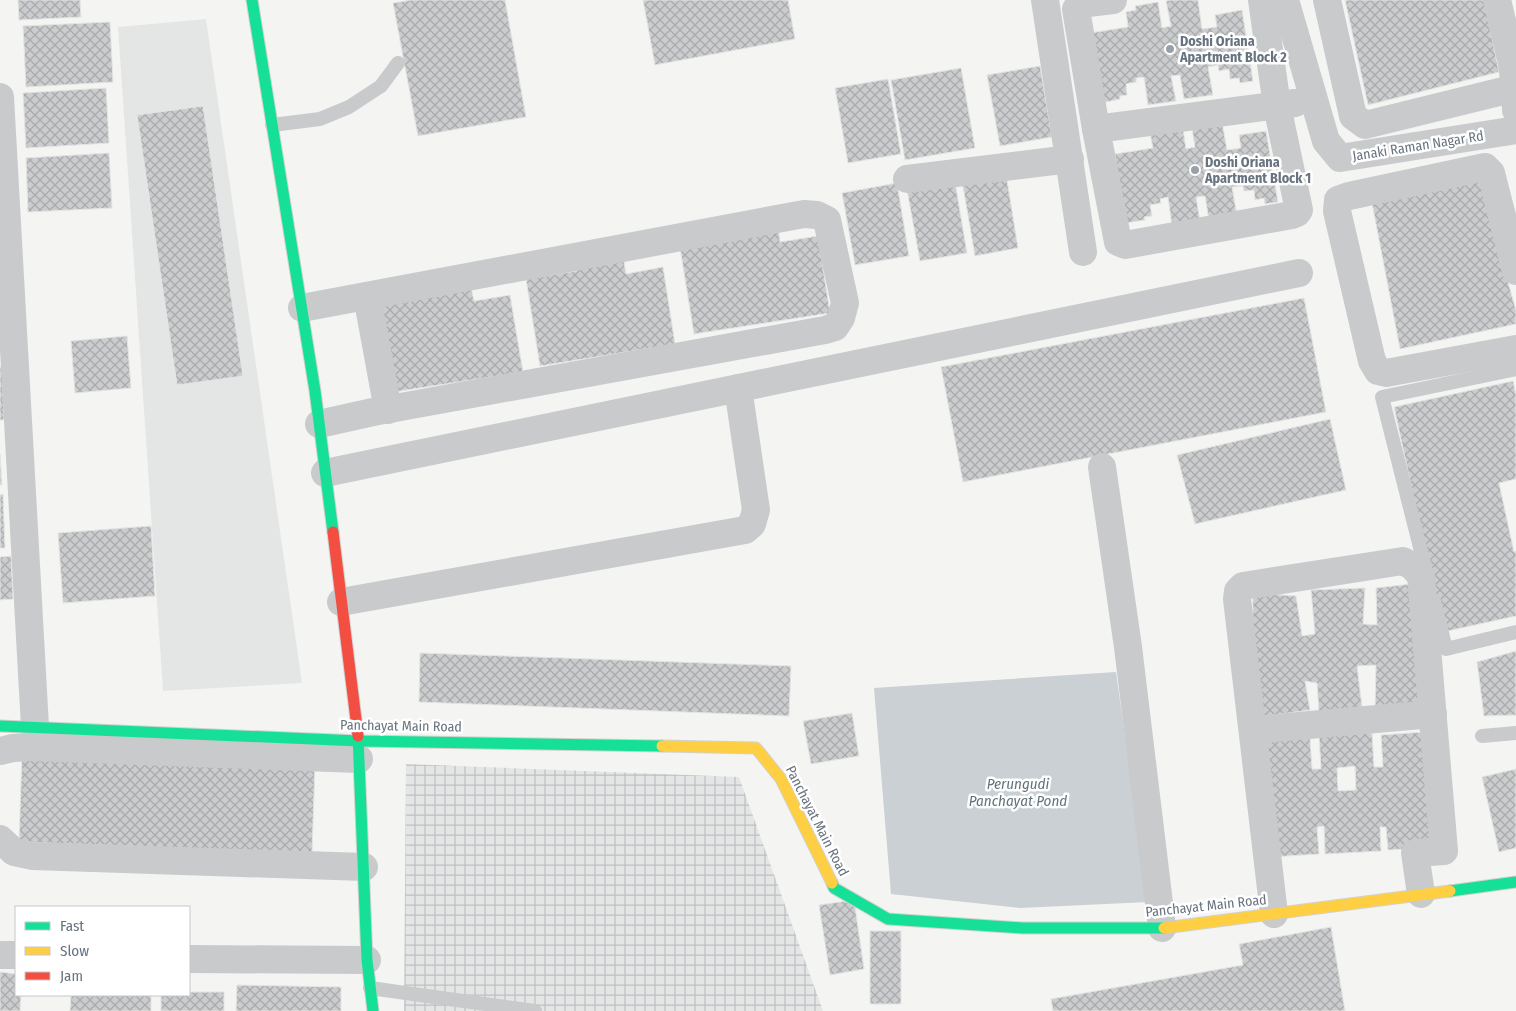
<svg xmlns="http://www.w3.org/2000/svg" width="1516" height="1011" viewBox="0 0 1516 1011" font-family="'Fira Sans Condensed',sans-serif">
<style>
.built{fill:#e4e6e6}
.industrial{fill:url(#industrial-grid)}
.water{fill:#cad0d3}
.building{fill:url(#building-cross-hatch);stroke:#e4e4e3;fill-rule:evenodd}
.lines{fill:none;stroke-linecap:round;stroke-linejoin:round}
.fast-casing{stroke:#d1d2d2;stroke-width:13}
.slow-casing{stroke:#d1d2d2;stroke-width:13}
.jam-casing{stroke:#d1d2d2;stroke-width:13}
.lane{stroke:#c9cacb;stroke-width:14}
.street{stroke:#c9cacb;stroke-width:28}
.fast{stroke:#16e098;stroke-width:11}
.slow{stroke:#ffcf43;stroke-width:11}
.jam{stroke:#f24e42;stroke-width:11}
.poi-dot{fill:#99a0a8;stroke:#fff;stroke-width:2}
.labels{text-anchor:middle;dominant-baseline:central;stroke-width:5;stroke-linejoin:round;paint-order:stroke}
.poi-label{font-size:14px;font-weight:bold;fill:#687380;stroke:#fff;text-anchor:start}
.street-label{font-size:14px;fill:#687380;stroke:#fff}
.water-label{font-size:15px;font-style:italic;fill:#63737c;stroke:#fff}
</style>
<defs>
<pattern id="industrial-grid" width="8" height="8" patternUnits="userSpaceOnUse" patternTransform="scale(1.25)"><rect width="8" height="8" fill="#e4e6e6"/><path d="M0 4h8M4 0v8" fill="none" stroke="#bdbfc0"/></pattern>
<pattern id="building-cross-hatch" width="8" height="8" patternUnits="userSpaceOnUse" patternTransform="scale(1.25)"><rect width="8" height="8" fill="#cbcccd"/><path d="M0 0l8 8M0 8l8-8" fill="none" stroke="#a9aaac"/></pattern>
</defs>
<rect width="100%" height="100%" fill="#f4f4f3"/>
<path class="built" d="M206,19L302,683L163,691L118,27Z"/>
<path class="industrial" d="M406,764L739,777L823,1011H404Z"/>
<path class="water" d="M1116,672L1148,902L1020,908L891,894L874,688Z"/>
<g class="building">
<path d="M18,0H80L81,17L19,20Z"/>
<path d="M411,0H505L526,117L418,136L393,3Z"/>
<path d="M643,0H788L795,39L655,65Z"/>
<path d="M1171,0H1198L1202,29L1217,27L1215,15L1242,10L1253,81L1240,83L1239,78L1230,79L1229,69L1219,71L1218,65L1208,67L1213,95L1184,99L1180,75L1171,76L1176,101L1148,105L1144,77L1136,78V82L1126,84L1127,95L1120,96V99L1101,103L1090,33L1128,27L1126,12L1136,10L1135,6L1158,2L1162,28L1171,26L1166,1Z"/>
<path d="M1345,0H1484L1499,72L1368,105Z"/>
<path d="M110,22L113,82L26,87L23,26Z"/>
<path d="M1040,66L1052,137L1000,146L987,75Z"/>
<path d="M961,68L975,148L905,160L891,80Z"/>
<path d="M888,79L901,154L848,163L835,88Z"/>
<path d="M106,88L109,143L26,148L23,93Z"/>
<path d="M203,106L243,376L177,385L137,115Z"/>
<path d="M1221,116L1227,150L1241,148L1239,135L1266,131L1278,202L1265,204L1264,198L1255,200L1254,190L1244,191L1243,186L1232,187L1237,216L1209,220L1205,196L1196,197L1200,222L1172,226L1168,197L1160,199L1161,203L1150,205L1152,216L1144,217L1145,220L1125,223L1115,154L1153,148L1150,133L1182,123L1186,149L1195,147L1191,122Z"/>
<path d="M109,153L112,208L28,212L26,158Z"/>
<path d="M1006,174L1018,248L975,256L962,181Z"/>
<path d="M1478,177L1516,310V324L1400,349L1372,203Z"/>
<path d="M955,182L967,253L920,261L907,190Z"/>
<path d="M897,183L909,256L855,265L842,193Z"/>
<path d="M778,225L780,242L818,236L830,313L694,334L680,248Z"/>
<path d="M623,256L626,274L663,267L675,344L540,366L526,279L577,271L576,264Z"/>
<path d="M470,283L474,301L510,295L523,372L387,393L373,307Z"/>
<path d="M1304,298L1326,412L963,482L941,367Z"/>
<path d="M127,336L131,388L75,393L71,341Z"/>
<path d="M0,367H2L4,420H0Z"/>
<path d="M1513,381L1516,395V479L1499,483L1514,552L1516,551V616L1443,632L1394,407Z"/>
<path d="M1330,419L1346,490L1195,524L1177,455Z"/>
<path d="M0,454L2,485H0Z"/>
<path d="M3,494L5,548H0V495Z"/>
<path d="M151,526L155,596L63,603L58,533Z"/>
<path d="M11,556L13,599L0,600V557Z"/>
<path d="M1411,584L1428,707L1375,709L1376,665L1357,666L1362,707L1319,712L1317,683L1305,681L1310,710L1252,718L1253,593L1296,596L1302,636L1315,634L1311,590L1365,588L1363,624L1377,625L1376,588Z"/>
<path d="M1516,651V715L1484,716L1477,662Z"/>
<path d="M420,653L791,666L789,716L419,702Z"/>
<path d="M852,713L859,756L811,764L803,721Z"/>
<path d="M1425,732L1433,847L1388,850L1386,827H1380L1381,851L1325,854L1324,826L1317,827L1319,854L1271,857L1263,740L1310,738L1312,769H1321L1319,736L1372,733L1374,767H1383L1381,735ZM1355,766L1356,790L1338,791L1337,768Z"/>
<path d="M22,754L315,765L312,853L19,842Z"/>
<path d="M1516,769V848L1499,852L1482,777Z"/>
<path d="M854,900L864,969L830,975L819,905Z"/>
<path d="M1331,927L1345,1011H1053L1051,999L1243,965L1239,944Z"/>
<rect x="870" y="931" width="31" height="73"/>
<path d="M0,972L16,974V995H21L20,1011H0Z"/>
<path d="M237,985L341,987V1011H236Z"/>
<path d="M189,992H224V1011H161V995H189Z"/>
<path d="M71,995H151V1011H70Z"/>
</g>
<g class="lines">
<defs>
<g id="fast">
<path d="M252,0L315,391L333,532"/>
<path d="M0,726L359,741L662,746"/>
<path d="M358,736L367,960L373,1011"/>
<path d="M832,883L834,888L888,919L1022,928H1164"/>
<path d="M1450,891L1516,882"/>
</g>
<g id="slow">
<path d="M662,746L756,748L781,779L832,883"/>
<path d="M1164,928L1450,891"/>
</g>
<path id="jam" d="M333,532L358,736"/>
</defs>
<use href="#fast" class="fast-casing"/>
<use href="#slow" class="slow-casing"/>
<use href="#jam" class="jam-casing"/>
<g class="lane">
<path d="M272,125L320,119L349,107L381,86L398,63"/>
<path d="M1427,575L1382,397L1516,369"/>
<path d="M1434,601L1446,649L1516,632"/>
<path d="M1482,736L1516,733"/>
<path d="M370,988L535,1011"/>
</g>
<g class="street">
<path d="M1045,0L1083,252"/>
<path d="M1113,0L1080,4L1076,9L1096,129L1118,242L1125,245L1292,215L1297,213L1299,210L1277,106L1262,0"/>
<path d="M1285,0L1326,141L1340,158L1516,130"/>
<path d="M1327,0L1353,116L1365,125L1515,88"/>
<path d="M1497,0L1512,63L1515,88L1516,110"/>
<path d="M0,97L35,727"/>
<path d="M1096,129L1295,103"/>
<path d="M907,179L1070,159"/>
<path d="M1516,271L1491,173L1485,167L1349,196L1338,200L1337,211L1372,361L1378,371L1386,373L1516,349"/>
<path d="M367,296L388,410"/>
<path d="M302,308L804,214L817,215L827,220L845,303L841,318L835,327L825,330L373,412L319,424"/>
<path d="M1102,467L1128,647L1162,928"/>
<path d="M325,473L1299,273"/>
<path d="M341,602L745,530L752,524L756,510L738,388"/>
<path d="M1253,730L1433,714"/>
<path d="M0,751L13,748L30,747L359,759"/>
<path d="M0,839L14,852L33,856L364,867"/>
<path d="M1274,914L1237,599L1238,591L1243,586L1403,561L1412,566L1421,576L1444,851L1415,853L1421,894"/>
<path d="M0,955H16"/>
<path d="M189,959L367,960"/>
</g>
<use href="#fast" class="fast"/>
<use href="#slow" class="slow"/>
<use href="#jam" class="jam"/>
</g>
<g class="poi-dot">
<circle cx="1170" cy="49" r="5"/>
<circle cx="1195" cy="170" r="5"/>
</g>
<g class="labels">
<g class="poi-label">
<text x="1180" y="41">Doshi Oriana<tspan x="1180" dy="16">Apartment Block 2</tspan></text>
<text x="1205" y="162">Doshi Oriana<tspan x="1205" dy="16">Apartment Block 1</tspan></text>
</g>
<g class="street-label">
<text transform="translate(1418 146) rotate(-9)">Janaki Raman Nagar Rd</text>
<text transform="translate(401 726) rotate(1)">Panchayat Main Road</text>
<text transform="translate(817 821) rotate(63)">Panchayat Main Road</text>
<text transform="translate(1206 906) rotate(-6)">Panchayat Main Road</text>
</g>
<g class="water-label">
<text x="1018" y="784">Perungudi<tspan x="1018" dy="17">Panchayat Pond</tspan></text>
</g>
</g>
<rect x="15" y="906" width="175" height="90" fill="#ffffff" stroke="#c3c7cc"/>
<rect x="25" y="922" width="25" height="8" fill="#16e098" stroke="#c3c7cc"/>
<text x="60" y="931" font-size="15" fill="#687380">Fast</text>
<rect x="25" y="947" width="25" height="8" fill="#ffcf43" stroke="#c3c7cc"/>
<text x="60" y="956" font-size="15" fill="#687380">Slow</text>
<rect x="25" y="972" width="25" height="8" fill="#f24e42" stroke="#c3c7cc"/>
<text x="60" y="981" font-size="15" fill="#687380">Jam</text>
</svg>
